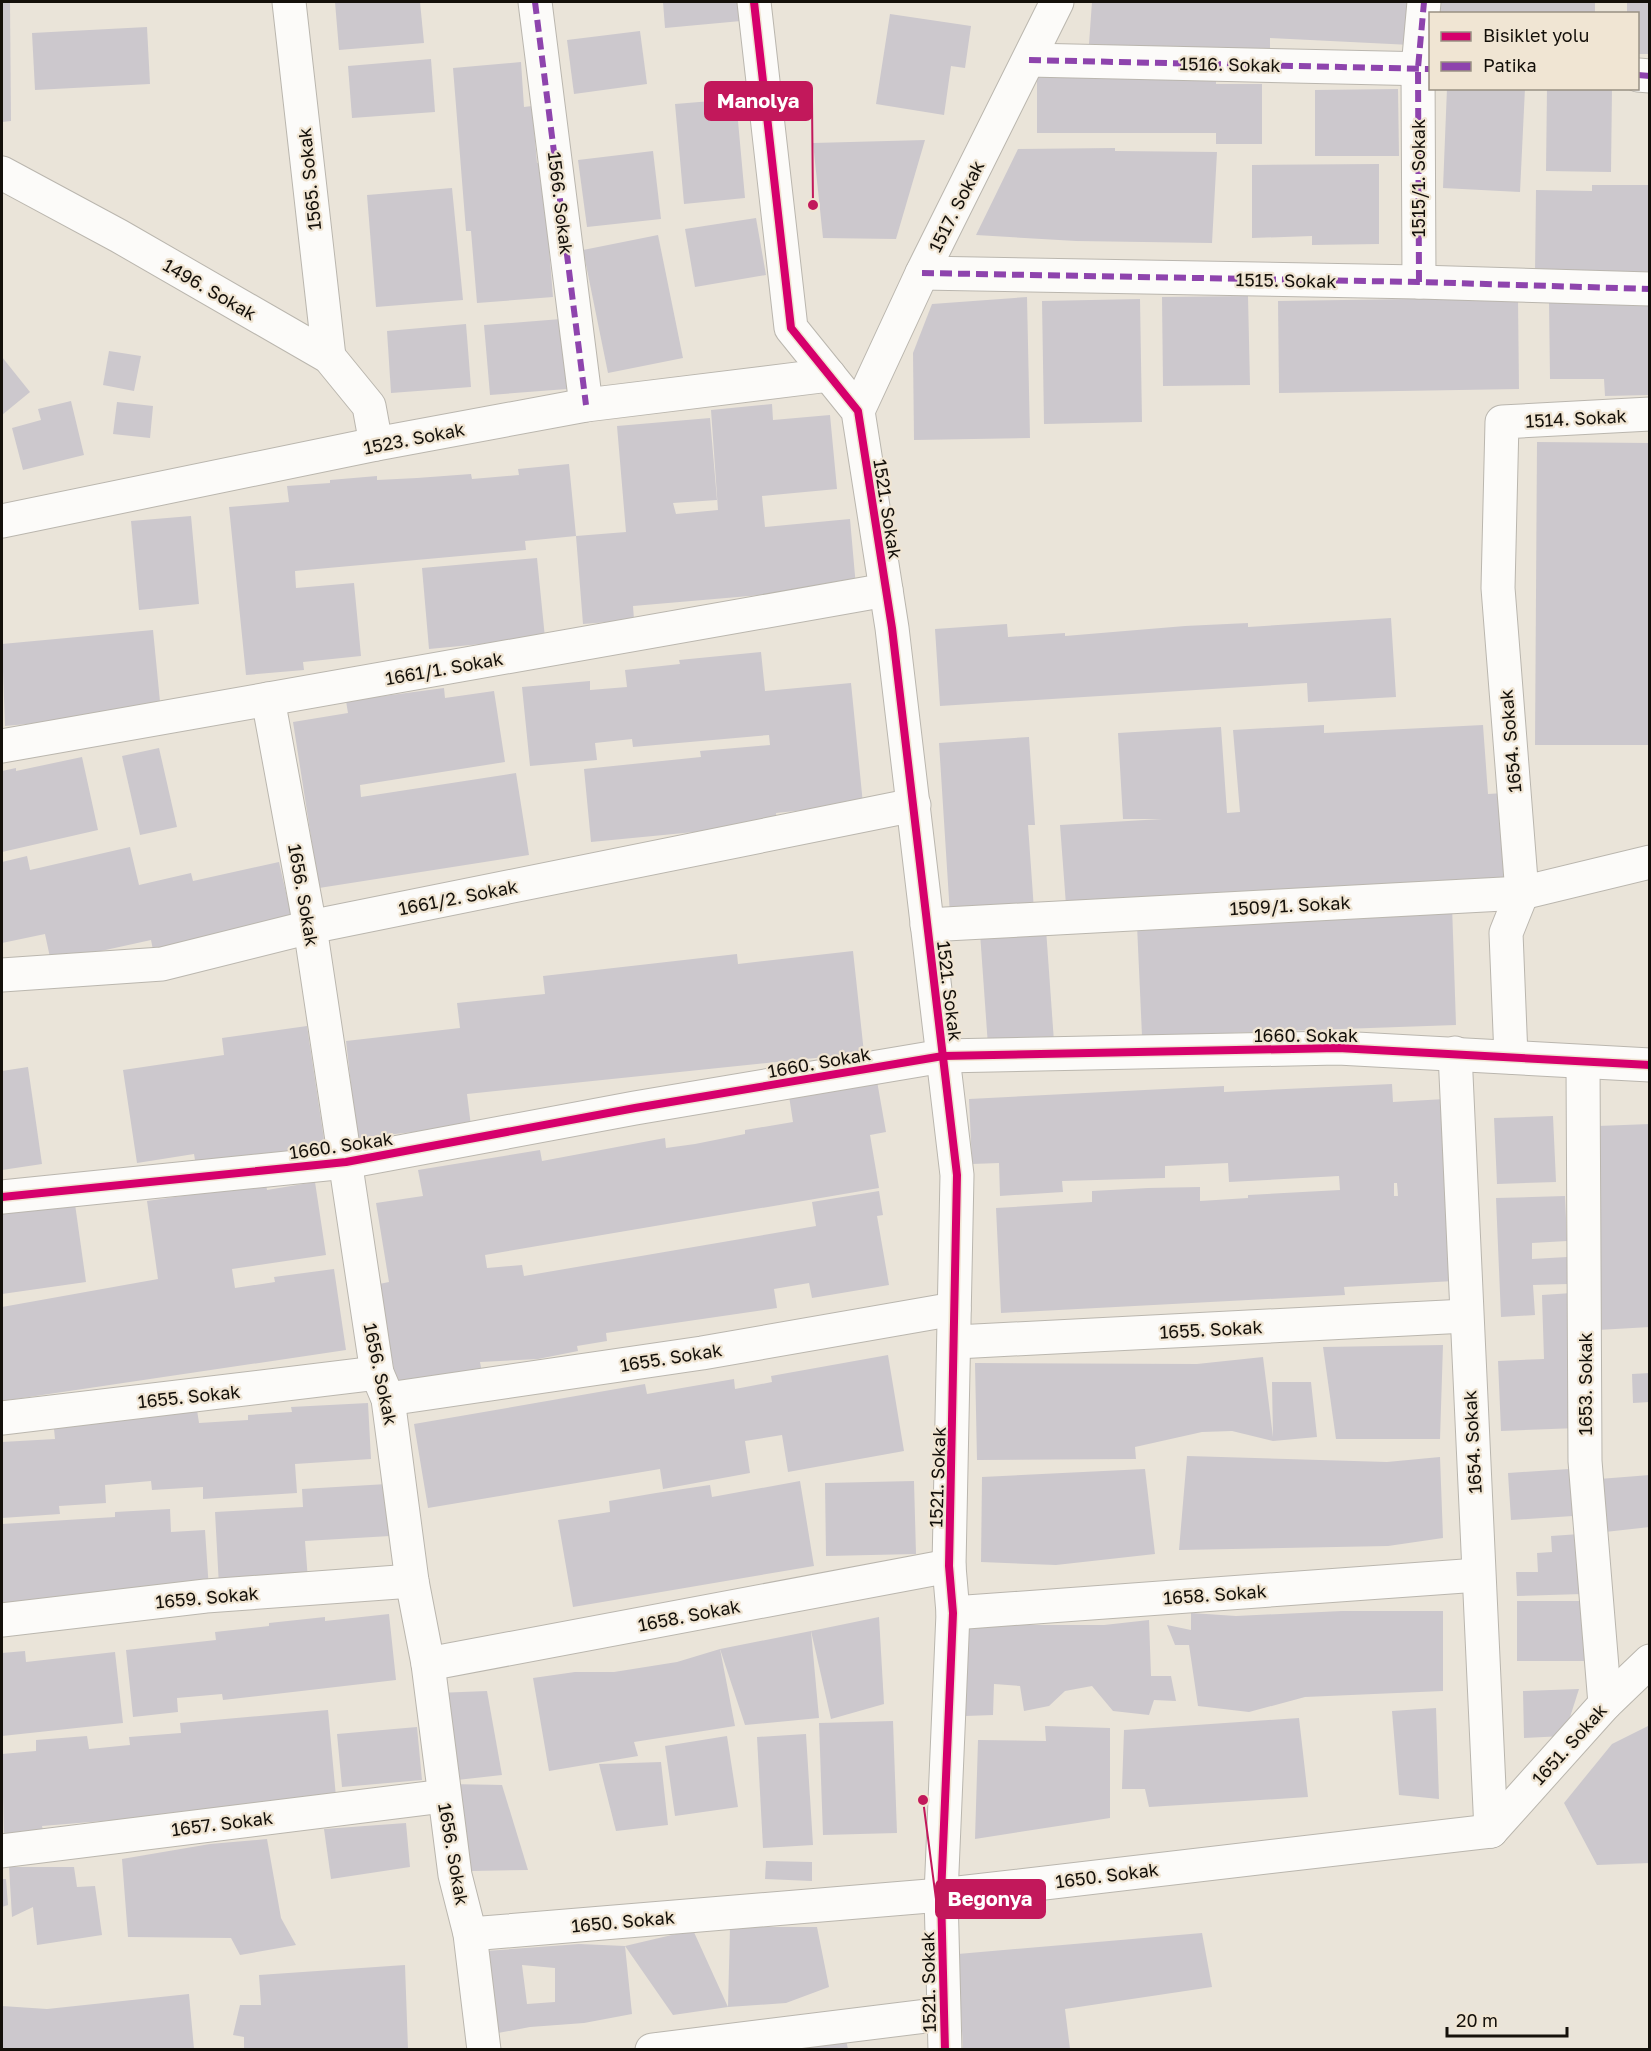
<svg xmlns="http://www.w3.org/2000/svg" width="1651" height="2051" viewBox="0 0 1651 2051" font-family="'Golos Text',sans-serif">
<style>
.building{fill:#ccc8cd;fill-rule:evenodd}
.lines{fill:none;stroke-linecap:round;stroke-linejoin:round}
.minor-casing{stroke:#bab6ae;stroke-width:35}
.minor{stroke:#fcfbf9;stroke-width:33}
.quiet{stroke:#8e44ad;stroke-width:6;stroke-dasharray:12 6;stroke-linecap:butt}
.cycleway-casing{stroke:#f0e5d3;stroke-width:11}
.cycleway{stroke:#d6006c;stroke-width:8}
.labels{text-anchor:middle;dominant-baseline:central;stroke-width:4.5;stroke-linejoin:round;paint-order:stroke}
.street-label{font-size:18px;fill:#14100a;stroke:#f0e5d3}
.leader{fill:none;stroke:#c2185b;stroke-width:2}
.callout-dot{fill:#c2185b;stroke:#f0e5d3;stroke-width:2}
.callout{fill:#c2185b;stroke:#c2185b;stroke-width:2}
.callout-label{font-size:20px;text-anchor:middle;font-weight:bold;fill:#fff}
</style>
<rect width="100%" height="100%" fill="#eae4d9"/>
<g class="building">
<path d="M2,2H10L11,121L2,122Z"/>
<path d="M335,2H420L424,43L339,50Z"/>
<path d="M663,2H739L741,21L665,28Z"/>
<path d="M1092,2H1413L1411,45L1270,38V53L1089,44Z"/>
<rect x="1434" y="2" width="161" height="12"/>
<path d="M1627,2H1650V54H1638V14H1627Z"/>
<path d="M890,14L971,26L965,68L951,66L944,115L876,104Z"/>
<path d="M147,27L150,84L35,90L32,33Z"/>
<path d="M640,31L647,84L574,94L567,40Z"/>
<path d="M431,59L435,112L352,118L348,66Z"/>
<path d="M521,62L524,107L532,106L537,163L542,162L553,297L477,303L471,231H466L453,68Z"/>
<path d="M1037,72H1216V84H1262V144H1216V133H1037Z"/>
<path d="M1447,88H1525L1520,192L1443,188Z"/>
<path d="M1547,88H1612L1611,172L1546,171Z"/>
<path d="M1398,89L1399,156H1315V90Z"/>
<path d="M736,99L745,198L684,204L675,104Z"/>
<path d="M925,140L896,239L823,238L813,143Z"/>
<path d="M1115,148V151L1217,152L1212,243L1076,241L976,235L1018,149Z"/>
<path d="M653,151L661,219L587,227L578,160Z"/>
<path d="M1379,164V244L1312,245V236L1252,238V165Z"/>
<path d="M1592,185H1650V275L1535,273L1536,190L1592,191Z"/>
<path d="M452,188L463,300L376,307L367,195Z"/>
<path d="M756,218L766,275L695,287L685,229Z"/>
<path d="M658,235L683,358L608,373L583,250Z"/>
<path d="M1248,296L1250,385L1163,386L1162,297Z"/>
<path d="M1027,297L1030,438L914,440L913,353L932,304Z"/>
<path d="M1140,299L1142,422L1044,424L1042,301Z"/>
<path d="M1410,299H1518L1519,389L1279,393L1278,301Z"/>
<path d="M1650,301V395L1605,396L1604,379H1550L1549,302Z"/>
<path d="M561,319L567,389L490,395L484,325Z"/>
<path d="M466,324L471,387L391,393L387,331Z"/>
<path d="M109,351L141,356L134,391L103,385Z"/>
<path d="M2,357L30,392L2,415Z"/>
<path d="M71,401L84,455L23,470L12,428L41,420L38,409Z"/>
<path d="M117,402L153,406L150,438L113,434Z"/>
<path d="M772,404L773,420L830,415L837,489L762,496L765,527L850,519L856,587L633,606L634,620L583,624L576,536L626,532L617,426L710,418L717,500L673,503L676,514L718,510L711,410Z"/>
<path d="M1537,442L1650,443V745H1535Z"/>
<path d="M569,464L576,536L525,541L526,550L295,571L296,588L354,583L361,656L303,662L304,670L246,675L229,507L289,502L287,486L330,483V480L377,476V480L417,478L471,474L472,479L519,475L518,469Z"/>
<path d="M191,516L199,604L139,610L131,521Z"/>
<path d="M537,558L545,638L429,649L422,568Z"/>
<path d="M1391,618L1396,697L1308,702L1307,683L940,706L935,629L1007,624L1008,637L1065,633V636L1185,626L1248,623V627Z"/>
<path d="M153,630L161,712L5,726L2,644Z"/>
<path d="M761,652L765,691L851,683L863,804L776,813L777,824L591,842L584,769L701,757L700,751L770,745L769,735L633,747L632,739L595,743L597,760L530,766L522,687L590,681V690L627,687L625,670L680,664L679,660Z"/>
<path d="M444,688L445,698L494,691L505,762L360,785L361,797L516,773L529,855L319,888L293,722L348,713L346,701Z"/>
<path d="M1324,725V733L1483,725L1488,794L1504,793L1509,877L1066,905L1060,825L1162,819H1123L1118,733L1221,727L1227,813L1240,812L1233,730Z"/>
<path d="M1029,737L1035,825H1028L1034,910L950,915L939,743Z"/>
<path d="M159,748L177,827L140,835L122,756Z"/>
<path d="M82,757L98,830L2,852V771L16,768V771Z"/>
<path d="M130,847L139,885L191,873L193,881L279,862L292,919L153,950L151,940L51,962L45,934L2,943V862L27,856L30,870Z"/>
<path d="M1452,905L1456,1025L1142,1036L1137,925Z"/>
<path d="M1046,929L1054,1042L988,1046L980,933Z"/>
<path d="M853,951L864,1053L467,1094L471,1126L357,1138L346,1041L460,1028L457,1003L545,994L543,976L737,954L738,964Z"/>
<path d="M307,1026L325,1146L196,1166L194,1154L137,1163L123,1070L224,1055L222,1038Z"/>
<path d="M28,1067L42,1164L2,1170V1071Z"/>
<path d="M877,1081L886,1132L870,1135L879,1188L485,1255L487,1268L522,1265L524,1276L816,1226L812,1202L879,1191L883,1215L877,1216L889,1285L812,1298L809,1283L774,1289L777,1308L606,1333L607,1341L577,1346L578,1351L538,1359L480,1362L483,1378L398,1392L379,1284L389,1282L376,1203L423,1196L418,1170L540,1150L542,1161L665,1138L666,1148L695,1144L745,1134V1130L793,1122L789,1096Z"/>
<path d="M1392,1084L1393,1102L1445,1099L1454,1281L1344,1287L1345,1295L1001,1313L996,1208L1092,1202V1191L1148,1188L1200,1187V1201L1248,1198V1195L1340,1190L1339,1176L1229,1182L1228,1163L1165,1166V1178L1062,1181L1063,1192L1000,1196L999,1163L972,1164L969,1099L1224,1086V1092ZM1394,1183H1397L1398,1196H1394Z"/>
<path d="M1553,1116L1556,1182L1497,1184L1494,1118Z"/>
<path d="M1650,1124V1327L1598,1330L1592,1198H1601L1598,1126Z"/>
<path d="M315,1182L326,1255L232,1269L235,1288L275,1282L274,1277L334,1269L346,1350L2,1401V1307L158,1279L147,1201L266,1184L267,1190Z"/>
<path d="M1565,1196L1567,1241L1532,1243V1259L1567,1257L1568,1284L1533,1285L1535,1315L1501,1317L1496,1198Z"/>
<path d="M74,1197L86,1282L2,1294V1207Z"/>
<path d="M1572,1293L1578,1428L1501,1431L1498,1361L1544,1359L1542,1295Z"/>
<path d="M1443,1345L1440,1439H1336L1323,1347Z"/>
<path d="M888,1355L904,1451L788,1472L782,1435L745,1441L750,1473L663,1489L660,1469L428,1508L414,1424L645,1384L647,1394L734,1379L735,1389L772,1382L771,1376Z"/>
<path d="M1263,1357L1273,1437L1272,1382H1311L1317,1437L1273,1441L1232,1431L1202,1432L1135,1447L1136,1459L977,1460L975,1363L1197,1364Z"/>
<path d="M1650,1373V1402L1633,1403L1632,1374Z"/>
<path d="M368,1403L371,1459L295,1464L297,1493L203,1499V1487L152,1490L151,1481L105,1485L106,1503L59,1506L60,1514L2,1518V1442L55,1439L53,1419L197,1410L199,1423L248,1420V1415L292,1412L291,1407Z"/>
<path d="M1187,1456L1387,1462L1440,1457L1443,1538L1388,1546L1179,1550Z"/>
<path d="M1145,1469L1155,1554L1056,1565L981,1562L982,1477Z"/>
<path d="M1569,1469L1573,1516L1511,1520L1508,1473Z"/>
<path d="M1650,1475V1527L1605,1532L1599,1479Z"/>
<path d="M800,1481L814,1566L573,1607L558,1520L610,1512L609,1501L656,1493L710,1485L712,1497Z"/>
<path d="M914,1481L916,1554L826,1556L825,1483Z"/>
<path d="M387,1484L390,1536L305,1541L308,1580L219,1586L215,1512L303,1507L302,1489Z"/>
<path d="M170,1509L171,1532L205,1530L209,1590L2,1607V1524L115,1517V1512Z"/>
<path d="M1580,1534L1583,1594L1517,1596L1516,1572H1538L1537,1553L1552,1552L1551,1536Z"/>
<rect x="1517" y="1601" width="72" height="60"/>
<path d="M1342,1611H1443V1691L1305,1697L1249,1712L1198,1706L1189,1645H1175L1167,1625L1191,1630V1613L1236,1616Z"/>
<path d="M389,1614L396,1680L223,1700L222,1694L177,1698L178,1712L133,1717L126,1650L216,1640L215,1632L269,1626V1623L325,1617V1621Z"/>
<path d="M879,1617L884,1704L831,1719L811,1631Z"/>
<path d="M1149,1620L1151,1676H1171L1176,1701L1154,1700L1149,1715L1113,1711L1092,1686L1065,1691L1049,1706L1024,1711L1020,1686L994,1684L993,1715L965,1716V1625H1104Z"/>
<path d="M811,1631L819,1718L745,1725L720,1649Z"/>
<path d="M720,1649L735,1726L634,1742L638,1756L549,1771L533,1678L575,1672H614L677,1662Z"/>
<path d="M25,1651L26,1662L115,1652L123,1723L2,1736V1653Z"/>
<path d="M1579,1689L1564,1736L1524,1738L1523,1691Z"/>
<path d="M487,1691L502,1775L448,1781L437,1693Z"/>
<path d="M1436,1708L1439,1799L1399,1795L1392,1711Z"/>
<path d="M328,1710L336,1797L238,1810L42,1826L44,1835L4,1838L2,1754L36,1751V1740L87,1736L89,1749L130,1745L129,1737L181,1733L180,1723Z"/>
<path d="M1299,1718L1308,1797L1149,1807L1145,1789H1122L1124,1730Z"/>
<path d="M893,1721L897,1833L823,1835L819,1723Z"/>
<path d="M1650,1725V1863L1597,1865L1564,1803L1612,1744Z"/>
<path d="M1045,1726L1110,1728V1818L975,1839L978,1740L1046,1741Z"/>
<path d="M417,1727L422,1780L342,1787L337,1734Z"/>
<path d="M806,1734L813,1845L763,1848L757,1737Z"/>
<path d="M727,1736L738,1807L675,1816L665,1746Z"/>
<path d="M661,1762L668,1825L616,1831L599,1764Z"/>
<path d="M448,1784L502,1785L528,1870L471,1871Z"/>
<path d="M406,1823L410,1867L331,1879L324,1829Z"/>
<path d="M267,1839L281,1918L296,1945L240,1955L231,1938L128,1937L122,1859L210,1844Z"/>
<path d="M766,1861L812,1862V1881L765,1879Z"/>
<path d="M9,1867H74L77,1887L95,1886L102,1935L37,1945L33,1907L12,1917Z"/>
<path d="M2,1879H6L8,1905L2,1907Z"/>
<path d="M730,1927H817L829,1987L786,2003L728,2007Z"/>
<path d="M693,1930L728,2007L673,2015L625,1946L632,2014L584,2023L530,2027L482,2036L472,1952L579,1944L625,1946ZM522,1965L555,1968V2002L527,2004Z"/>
<path d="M1202,1933L1212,1987L1065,2009L1070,2049H963L958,1954Z"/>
<path d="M405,1965L408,2049H244V2037L233,2035L240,2005H261L259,1975Z"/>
<path d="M189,1994L194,2049H2V2006L47,2009Z"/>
<path d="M846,2040L848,2049H758Z"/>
</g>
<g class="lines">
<defs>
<g id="minor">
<path d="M289,2L329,357"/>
<path d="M535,2L586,405"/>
<path d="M754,2L791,328L858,411L892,628L957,1175L949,1566L953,1613L941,1895L945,2050"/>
<path d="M1029,60L1430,69"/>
<path d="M1638,75L1650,76"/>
<path d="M2,173L119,236L329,357L369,406L376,444"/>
<path d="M922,273L1419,282L1650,289"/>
<path d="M1419,282L1418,68L1424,2"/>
<path d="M858,411L922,273L1057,2"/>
<path d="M2,521L376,444L586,405L829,375"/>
<path d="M268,699L310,927L377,1373L388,1399L412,1581L428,1664L455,1875L470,1934L484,2050"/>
<path d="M2,746L886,590"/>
<path d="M927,925L1522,893L1650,862"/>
<path d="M2,975L162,964L310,927L914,805"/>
<path d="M1455,1053L1491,1831"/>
<path d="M1511,1057L1506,933L1522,893L1498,588L1502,422L1650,414"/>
<path d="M1583,1063L1585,1461L1605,1704"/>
<path d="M2,1197L346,1162L635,1108L943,1056L1338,1048L1650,1065"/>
<path d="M956,1342L1466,1316"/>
<path d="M388,1399L702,1353L954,1309"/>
<path d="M2,1418L377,1373"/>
<path d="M953,1613L1478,1575"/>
<path d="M2,1620L206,1596L412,1581"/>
<path d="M428,1664L949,1566"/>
<path d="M1491,1831L1605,1704L1650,1661"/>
<path d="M2,1851L444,1796"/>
<path d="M470,1934L941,1895L1491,1831"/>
<path d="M652,2050L942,2014"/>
</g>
</defs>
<use href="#minor" class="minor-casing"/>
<use href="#minor" class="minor"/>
<g class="quiet">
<path d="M535,2L586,405"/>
<path d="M1029,60L1430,69"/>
<path d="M1638,75L1650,76"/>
<path d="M922,273L1419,282L1650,289"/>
<path d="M1419,282L1418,68L1424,2"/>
</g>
<defs>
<g id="cycleway">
<path d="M754,2L791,328L858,411L892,628L957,1175L949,1566L953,1613L941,1895L945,2050"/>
<path d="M2,1197L346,1162L635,1108L943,1056L1338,1048L1650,1065"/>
</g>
</defs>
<use href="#cycleway" class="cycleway-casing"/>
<use href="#cycleway" class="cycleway"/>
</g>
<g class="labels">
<g class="street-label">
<text transform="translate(1230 64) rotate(1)">1516. Sokak</text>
<text transform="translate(1418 178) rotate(-90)">1515/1. Sokak</text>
<text transform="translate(309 179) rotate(-96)">1565. Sokak</text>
<text transform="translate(561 203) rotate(83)">1566. Sokak</text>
<text transform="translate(956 206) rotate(-63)">1517. Sokak</text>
<text transform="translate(1286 280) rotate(1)">1515. Sokak</text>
<text transform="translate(210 289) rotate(30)">1496. Sokak</text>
<text transform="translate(1576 418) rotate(-3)">1514. Sokak</text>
<text transform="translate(414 438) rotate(-11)">1523. Sokak</text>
<text transform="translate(888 509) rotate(81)">1521. Sokak</text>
<text transform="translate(444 668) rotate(-10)">1661/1. Sokak</text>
<text transform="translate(1510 741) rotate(-95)">1654. Sokak</text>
<text transform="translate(304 895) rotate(80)">1656. Sokak</text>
<text transform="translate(458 897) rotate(-11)">1661/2. Sokak</text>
<text transform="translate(1290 905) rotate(-3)">1509/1. Sokak</text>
<text transform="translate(950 991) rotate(83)">1521. Sokak</text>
<text x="1306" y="1035">1660. Sokak</text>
<text transform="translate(819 1062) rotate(-10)">1660. Sokak</text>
<text transform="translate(341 1145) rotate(-8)">1660. Sokak</text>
<text transform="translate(1211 1329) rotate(-3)">1655. Sokak</text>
<text transform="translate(671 1357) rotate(-9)">1655. Sokak</text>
<text transform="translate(381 1374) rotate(78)">1656. Sokak</text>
<text transform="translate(1585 1384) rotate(-90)">1653. Sokak</text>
<text transform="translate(189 1396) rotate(-6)">1655. Sokak</text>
<text transform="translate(1472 1442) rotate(-93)">1654. Sokak</text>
<text transform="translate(937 1477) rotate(-88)">1521. Sokak</text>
<text transform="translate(1215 1594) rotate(-4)">1658. Sokak</text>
<text transform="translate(207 1597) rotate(-5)">1659. Sokak</text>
<text transform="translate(689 1615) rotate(-11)">1658. Sokak</text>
<text transform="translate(1569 1744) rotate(-48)">1651. Sokak</text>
<text transform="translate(222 1823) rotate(-7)">1657. Sokak</text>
<text transform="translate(454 1854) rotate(80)">1656. Sokak</text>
<text transform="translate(1107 1875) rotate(-7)">1650. Sokak</text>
<text transform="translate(623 1921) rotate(-5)">1650. Sokak</text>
<text transform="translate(928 1982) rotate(-91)">1521. Sokak</text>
</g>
</g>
<path class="leader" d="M813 205L812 101M923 1800L936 1899"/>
<g class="callout-dot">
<circle cx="813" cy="205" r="6"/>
<circle cx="923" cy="1800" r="6"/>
</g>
<g class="callout">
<rect x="705" y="82" width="107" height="38" rx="6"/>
<rect x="936" y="1880" width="109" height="38" rx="6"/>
</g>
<g class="callout-label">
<text x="758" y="108">Manolya</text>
<text x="990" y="1906">Begonya</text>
</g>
<rect width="1651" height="2051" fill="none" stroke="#14100a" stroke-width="6"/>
<rect x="1429" y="12" width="210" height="78" fill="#f0e5d3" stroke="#989083" stroke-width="1.5"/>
<rect x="1441" y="32" width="30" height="9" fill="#d6006c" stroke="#989083" stroke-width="1.5"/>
<text x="1483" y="42" font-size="18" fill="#14100a">Bisiklet yolu</text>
<rect x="1441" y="62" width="30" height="9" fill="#8e44ad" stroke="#989083" stroke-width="1.5"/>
<text x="1483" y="72" font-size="18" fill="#14100a">Patika</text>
<path d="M1447 2027v9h120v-9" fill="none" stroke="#14100a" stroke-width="3"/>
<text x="1456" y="2027" font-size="18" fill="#14100a" stroke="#f0e5d3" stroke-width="4.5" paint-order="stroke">20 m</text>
</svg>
